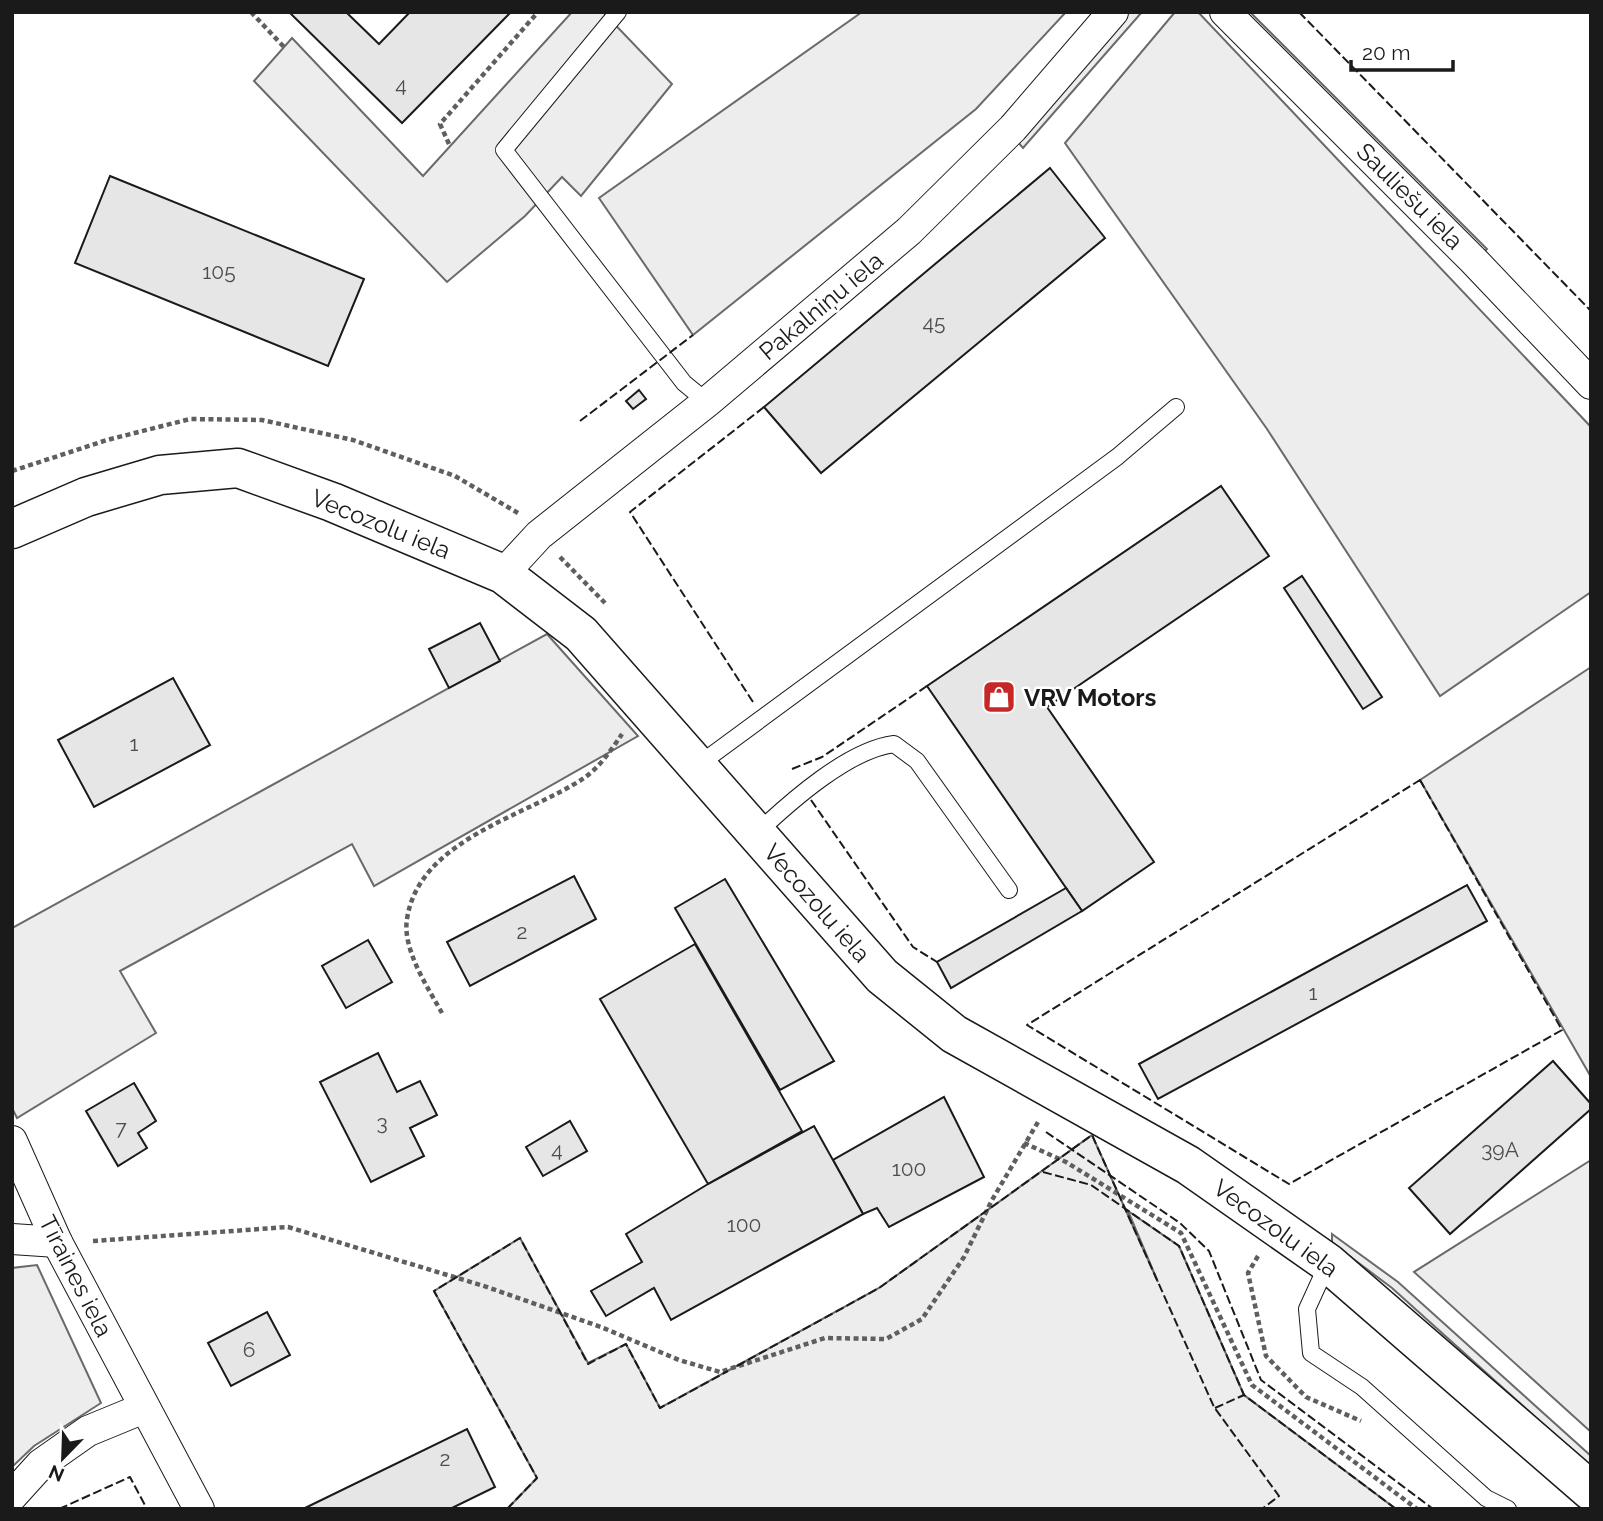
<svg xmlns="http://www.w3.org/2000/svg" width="1603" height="1521" viewBox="0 0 1603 1521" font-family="Raleway,sans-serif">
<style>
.built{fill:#ededed;stroke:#6a6a6a;stroke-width:2}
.building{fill:#e6e6e6;stroke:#1a1a1a;stroke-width:2}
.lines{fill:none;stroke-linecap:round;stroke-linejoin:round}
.service-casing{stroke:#1a1a1a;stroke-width:18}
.minor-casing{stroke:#1a1a1a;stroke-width:32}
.tertiary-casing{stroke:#1a1a1a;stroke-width:41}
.path{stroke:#5f5f5f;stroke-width:4.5;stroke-dasharray:5 3.5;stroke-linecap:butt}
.service{stroke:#fff;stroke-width:16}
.minor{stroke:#fff;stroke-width:30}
.tertiary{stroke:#fff;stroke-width:38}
.fence{stroke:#1a1a1a;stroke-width:2;stroke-dasharray:9 3.5;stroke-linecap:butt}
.labels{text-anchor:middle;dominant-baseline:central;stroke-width:5;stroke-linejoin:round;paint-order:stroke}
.number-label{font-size:21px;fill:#4d4d4d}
.street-label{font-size:24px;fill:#1a1a1a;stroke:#fff}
.poi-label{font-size:24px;font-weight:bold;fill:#1a1a1a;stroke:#fff;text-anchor:start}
</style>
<rect width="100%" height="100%" fill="#fff"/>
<g class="built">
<path d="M572,12H603L672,84L581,196L562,177L525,216L447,282L254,81L292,38L423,176Z"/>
<path d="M862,12H1066L976,109L693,335L599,198Z"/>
<path d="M1127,12H1142L1023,148L1016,140Z"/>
<path d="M1175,12H1198L1591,427V592L1440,696L1267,429L1065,143Z"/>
<path d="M1235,12H1250L1487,249L1481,255Z"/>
<path d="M547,634L638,736L374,886L352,844L120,971L156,1033L17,1118L12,1108V928Z"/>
<path d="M1591,667V1077L1420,780Z"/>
<path d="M1092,1135L1158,1282L1128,1211L1179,1246L1244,1395L1396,1509H507L537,1478L434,1291L520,1238L588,1363L626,1344L660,1408L879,1288Z"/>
<path d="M1591,1160V1432L1414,1272Z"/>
<path d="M1332,1234L1398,1282L1591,1456V1467L1392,1288L1332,1243Z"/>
<path d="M37,1265L101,1403L34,1446L12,1467V1268Z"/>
</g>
<g class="building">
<path d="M289,12H346L379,44L410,12H511L402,123Z"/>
<path d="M1050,168L1105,238L821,473L764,407Z"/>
<path d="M110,176L364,279L328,366L75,263Z"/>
<path d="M639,390L646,399L633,409L626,401Z"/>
<path d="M1221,486L1269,556L1047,707L1154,862L1082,911L927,686Z"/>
<path d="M1302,576L1382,697L1363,709L1284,588Z"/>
<path d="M480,623L500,661L449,688L429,649Z"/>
<path d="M173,678L210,745L94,807L58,740Z"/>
<path d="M574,876L596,919L470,986L447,942Z"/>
<path d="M725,879L834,1061L780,1090L675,908Z"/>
<path d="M1467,885L1487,921L1158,1099L1139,1064Z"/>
<path d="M1066,888L1082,911L951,988L937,962Z"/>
<path d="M368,940L392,982L346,1008L322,966Z"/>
<path d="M695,944L802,1131L708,1184L600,999Z"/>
<path d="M378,1053L397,1092L420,1081L437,1115L410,1128L424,1156L371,1182L320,1082Z"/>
<path d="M1553,1061L1591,1104V1109L1450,1234L1409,1188Z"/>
<path d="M134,1083L156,1121L138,1133L147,1148L118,1166L86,1111Z"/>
<path d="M944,1097L984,1177L889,1227L877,1208L863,1214L833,1160Z"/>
<path d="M570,1121L587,1151L543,1176L526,1147Z"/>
<path d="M814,1126L863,1214L671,1320L654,1288L606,1316L591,1291L642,1262L626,1234L708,1184Z"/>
<path d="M267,1312L290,1355L231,1386L208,1343Z"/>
<path d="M467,1429L495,1487L450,1509H303Z"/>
</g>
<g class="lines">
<defs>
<g id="service">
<path d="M618,12L504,150L684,383L707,402"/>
<path d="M697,766L1117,457L1176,407"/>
<path d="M757,833C790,802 848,750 894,744L917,761L1009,890"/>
<path d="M1328,1263L1307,1309L1311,1353L1362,1387L1486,1498L1508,1509"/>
</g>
<g id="minor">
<path d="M1225,12L1473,260L1591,384"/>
<path d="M503,574L539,535L707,402L909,231L1013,128L1113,12"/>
<path d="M12,1141L57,1242L199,1509"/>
<path d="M12,1239L57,1242"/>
<path d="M12,1496L41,1464L88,1431L144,1408"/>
</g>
<path id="tertiary" d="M12,529L86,497L160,475L238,468L332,502L503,574L581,634L882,976L954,1034L1188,1165L1328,1263L1591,1491"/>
</defs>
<use href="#service" class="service-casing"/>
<use href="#minor" class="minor-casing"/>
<use href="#tertiary" class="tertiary-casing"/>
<g class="path">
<path d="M251,12L284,47"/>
<path d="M449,144L440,124L538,12"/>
<path d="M12,471L107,440L190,419L262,420L353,440L455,476L518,513"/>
<path d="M560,557L605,603"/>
<path d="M442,1013C428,988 402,949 407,919C419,839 527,816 584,778C599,768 612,749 622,734"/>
<path d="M1024,1143L1066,1162L1181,1233L1252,1385L1417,1509"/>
<path d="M93,1241L288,1227L484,1286L601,1327L679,1360L720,1372L825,1338L886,1339L922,1319L964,1257L992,1200L1038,1122"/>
<path d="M1258,1256L1248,1273L1266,1356L1306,1397L1361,1421"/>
</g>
<use href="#service" class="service"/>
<use href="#minor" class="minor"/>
<use href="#tertiary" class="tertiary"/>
<g class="fence">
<path d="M1299,12L1591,311"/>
<path d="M580,421L693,335"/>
<path d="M753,702L630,512L764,407"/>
<path d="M792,769L822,757L927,686"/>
<path d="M1420,780L1562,1030L1289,1184L1027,1025Z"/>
<path d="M811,800L913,947L937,962"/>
<path d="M1046,1132L1180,1223L1209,1251L1261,1380L1433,1509"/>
<path d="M1043,1172L1091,1185L1179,1246L1244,1395L1396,1509"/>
<path d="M737,1366L879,1288L1092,1135L1214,1407L1279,1496L1262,1509"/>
<path d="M1215,1408L1244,1395"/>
<path d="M59,1509L130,1477L147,1509"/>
<path d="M507,1509L537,1478L434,1291L520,1238L588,1364L626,1344L660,1408L728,1371"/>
</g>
</g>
<defs>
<symbol id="shop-square" viewBox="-11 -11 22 22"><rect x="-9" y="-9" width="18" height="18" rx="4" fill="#c62828" stroke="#fff"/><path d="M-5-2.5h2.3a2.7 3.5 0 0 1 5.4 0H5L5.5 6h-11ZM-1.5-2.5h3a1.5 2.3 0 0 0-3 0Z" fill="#fff"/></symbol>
</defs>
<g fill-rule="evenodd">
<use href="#shop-square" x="980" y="678" width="38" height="38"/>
</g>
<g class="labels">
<g class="number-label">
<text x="401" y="84">4</text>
<text x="219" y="271">105</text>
<text x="934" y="322">45</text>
<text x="134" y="743">1</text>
<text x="522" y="931">2</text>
<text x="1313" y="992">1</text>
<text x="382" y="1122">3</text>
<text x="121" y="1127">7</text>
<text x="557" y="1149">4</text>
<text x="1500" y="1149">39A</text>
<text x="909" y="1168">100</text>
<text x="744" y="1224">100</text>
<text x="249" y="1349">6</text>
<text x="445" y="1458">2</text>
</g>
<g class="street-label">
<text transform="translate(1410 196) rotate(45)">Sauliešu iela</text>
<text transform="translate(821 306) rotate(-40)">Pakalniņu iela</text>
<text transform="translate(381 524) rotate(22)">Vecozolu iela</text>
<text transform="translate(817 903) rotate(49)">Vecozolu iela</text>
<text transform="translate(1276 1228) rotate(36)">Vecozolu iela</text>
<text transform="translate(76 1276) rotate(63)">Tīraines iela</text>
</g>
<g class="poi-label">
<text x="1024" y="697">VRV Motors</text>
</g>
</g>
<rect width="1603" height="1521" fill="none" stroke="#1a1a1a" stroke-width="28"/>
<g transform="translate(63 1458) rotate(203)" stroke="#ffffff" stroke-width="5" paint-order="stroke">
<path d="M0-5L12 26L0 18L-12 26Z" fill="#1a1a1a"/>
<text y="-10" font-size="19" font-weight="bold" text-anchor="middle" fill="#1a1a1a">N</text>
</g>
<path d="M1351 60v10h102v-10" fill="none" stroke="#1a1a1a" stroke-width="3.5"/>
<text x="1362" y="60" font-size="21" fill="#1a1a1a" stroke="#ffffff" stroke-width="5" paint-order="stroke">20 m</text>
</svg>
